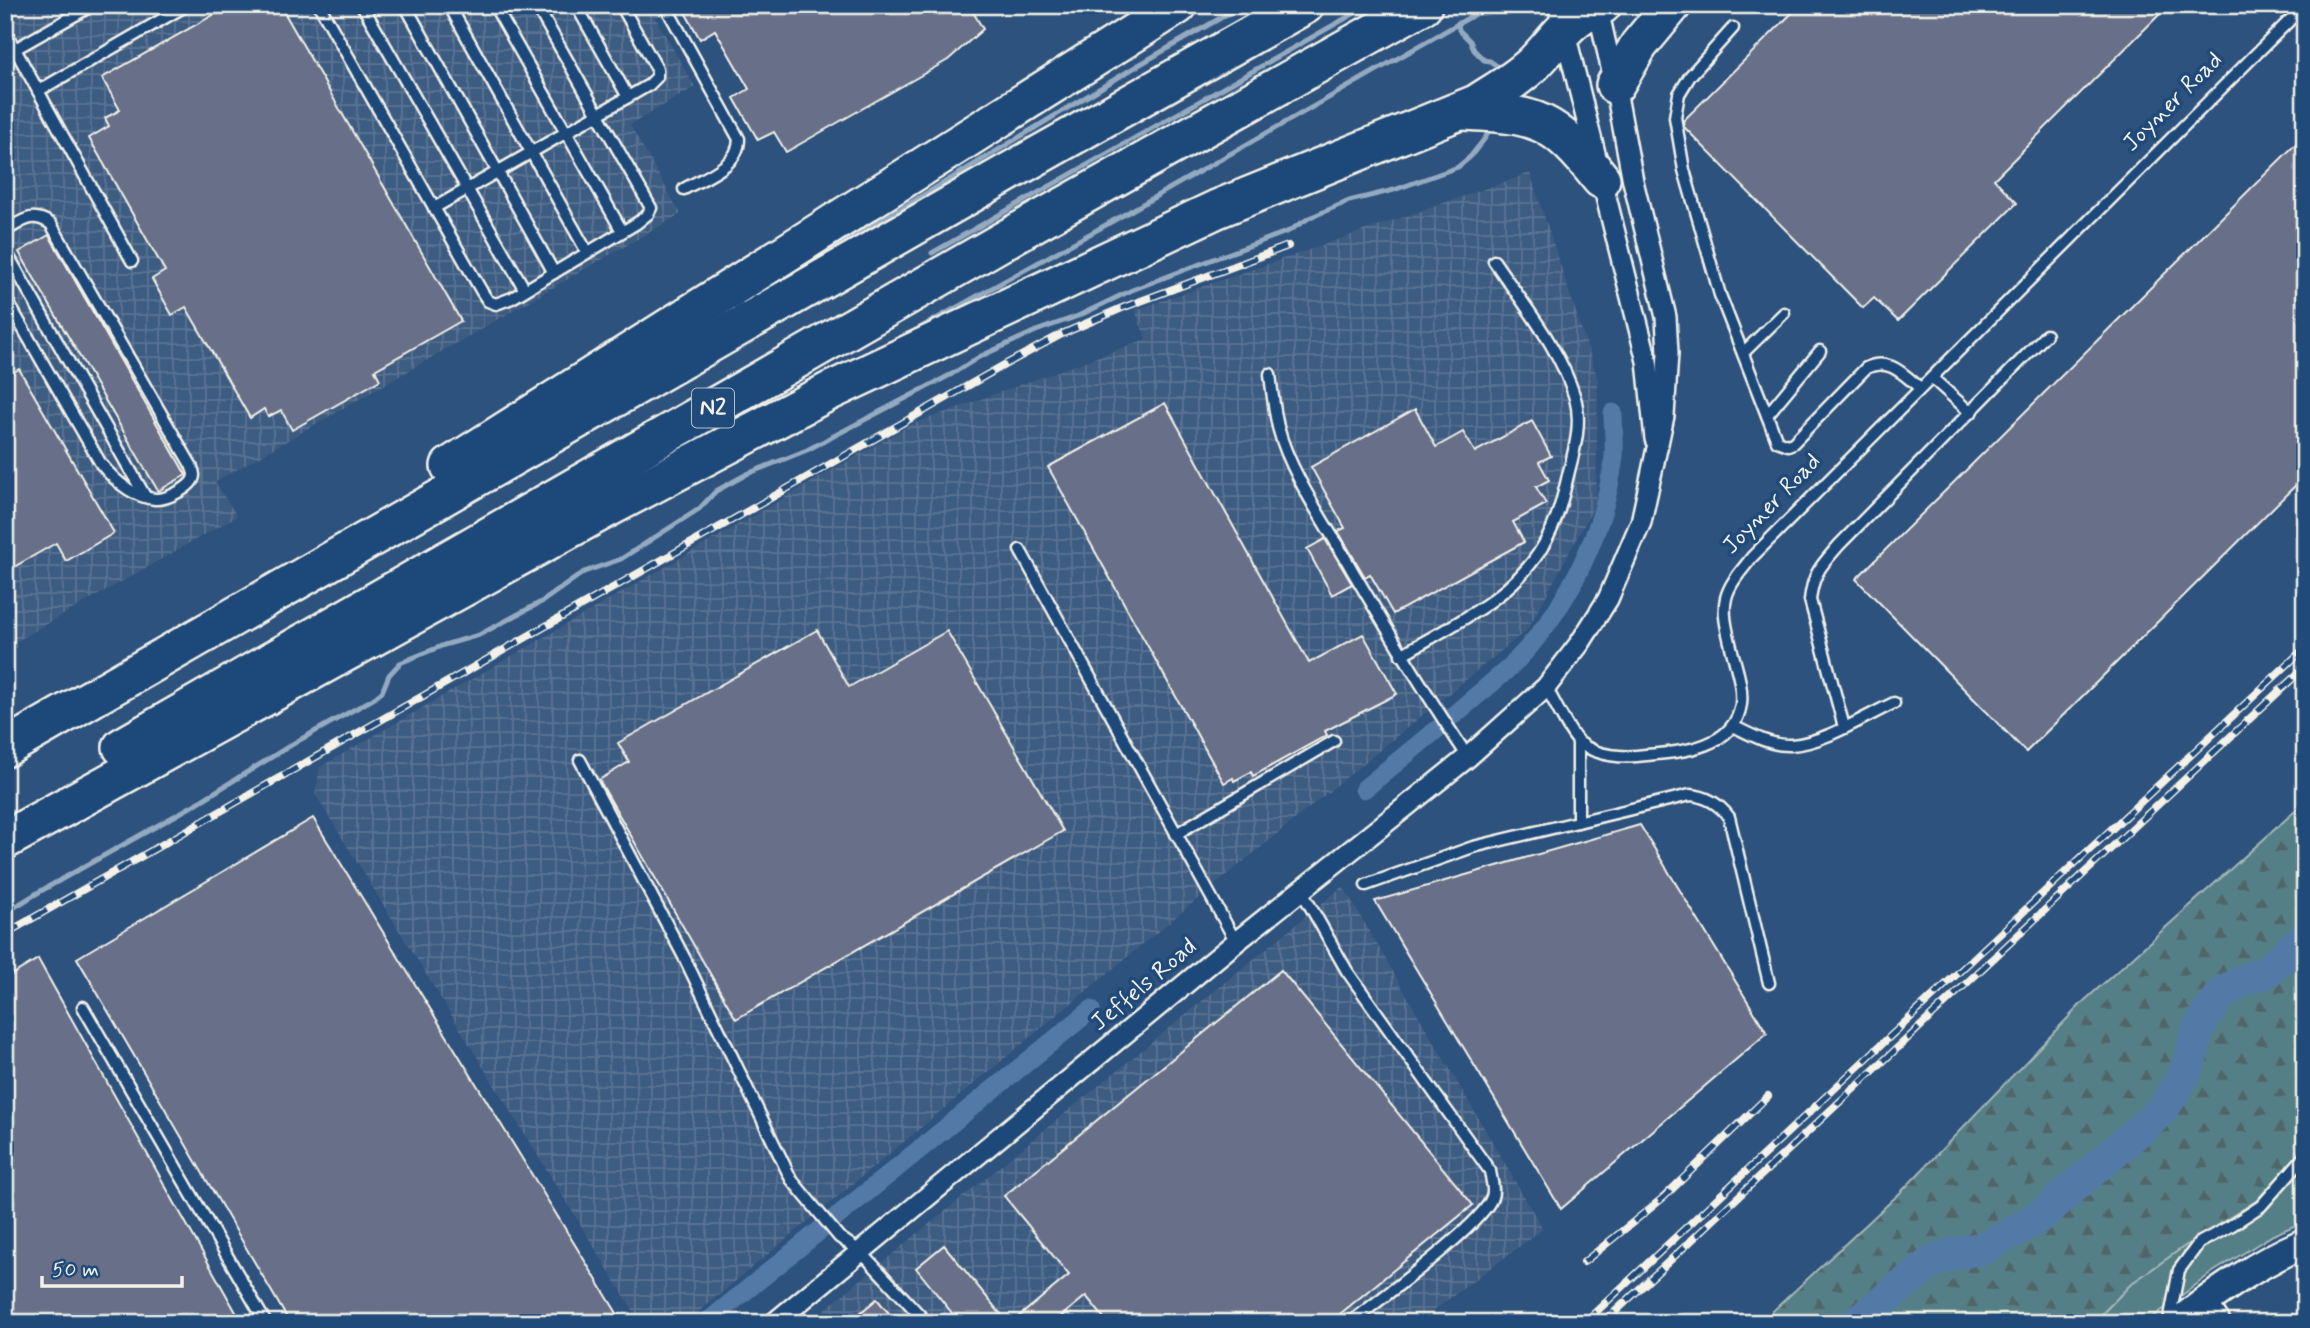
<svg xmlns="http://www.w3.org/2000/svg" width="2310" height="1328" viewBox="0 0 2310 1328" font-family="Mynerve,sans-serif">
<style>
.industrial{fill:url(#industrial-grid)}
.green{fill:#557f86;stroke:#a4b8b7;stroke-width:2}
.forest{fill:url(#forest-firs);stroke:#a4b8b7;stroke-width:2}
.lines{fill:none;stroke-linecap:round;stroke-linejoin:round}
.stream{stroke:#93aac0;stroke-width:5}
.canal{stroke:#527aa6;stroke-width:19}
.river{stroke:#527aa6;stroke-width:33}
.building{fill:#677089;stroke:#f4f1e8;stroke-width:2}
.lane-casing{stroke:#f4f1e8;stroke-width:15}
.street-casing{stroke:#f4f1e8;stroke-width:24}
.secondary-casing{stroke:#f4f1e8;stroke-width:33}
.highway-casing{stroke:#f4f1e8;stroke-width:42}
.lane{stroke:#1f4a7a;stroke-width:10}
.street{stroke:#1f4a7a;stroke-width:19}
.secondary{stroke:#1f4a7a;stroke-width:28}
.highway{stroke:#1f4a7a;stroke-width:37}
.rail-casing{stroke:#f4f1e8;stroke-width:8}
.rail{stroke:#1f4a7a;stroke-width:5;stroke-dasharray:16;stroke-linecap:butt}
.labels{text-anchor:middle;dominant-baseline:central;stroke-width:7;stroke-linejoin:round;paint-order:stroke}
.shield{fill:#1f4a7a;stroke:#b4bfc7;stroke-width:2}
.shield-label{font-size:23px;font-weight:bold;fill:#f4f1e8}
.street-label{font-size:24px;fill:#f4f1e8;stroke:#1f4a7a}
</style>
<defs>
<pattern id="industrial-grid" width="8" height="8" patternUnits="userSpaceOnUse" patternTransform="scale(1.75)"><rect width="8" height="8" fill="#3e5b81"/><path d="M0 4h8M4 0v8" fill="none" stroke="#5a7393"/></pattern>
<pattern id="forest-firs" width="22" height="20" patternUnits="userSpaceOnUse" patternTransform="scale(1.75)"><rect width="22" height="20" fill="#557f86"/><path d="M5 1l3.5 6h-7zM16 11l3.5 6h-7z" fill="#506669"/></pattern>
</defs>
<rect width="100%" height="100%" fill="#2d527d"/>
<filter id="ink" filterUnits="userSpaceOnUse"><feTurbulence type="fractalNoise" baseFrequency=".0143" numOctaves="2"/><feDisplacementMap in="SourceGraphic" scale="14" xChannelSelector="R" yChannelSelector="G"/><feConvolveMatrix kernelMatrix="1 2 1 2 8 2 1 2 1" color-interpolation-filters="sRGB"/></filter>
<g filter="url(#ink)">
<g class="industrial">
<path d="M36,5H648L695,87L630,125L681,214L215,482L237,516L5,648V23Z"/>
<path d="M1530,173L1598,379L1596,503L1528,629L1189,906L685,1323H641L315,794L320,767L910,425L1146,339L1135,310Z"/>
<path d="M1343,886L1543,1229L1417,1323H808Z"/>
</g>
<path class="green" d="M2305,1149V1221L2273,1235L2213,1272L2145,1323H2093L2132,1283L2192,1241L2256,1201Z"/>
<path class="forest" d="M2305,802V1149L2256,1201L2192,1241L2132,1283L2093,1323H1760L1900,1193L2084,1001Z"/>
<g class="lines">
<g class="stream">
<path d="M1458,23L1459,30L1470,41L1474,50L1484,60L1490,61L1497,66"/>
<path d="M932,253L1369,5"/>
<path d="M773,286L1137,66L1243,5"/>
<path d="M907,335L1104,226L1491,5"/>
<path d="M5,913L39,892L194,805L296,742L373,699L382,692L389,675L400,663L444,645L479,635L543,601L584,572L621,559L699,509L716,491L747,474L807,450L952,374L979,357L1036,331L1078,316L1132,290L1184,270L1289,231L1309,218L1349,201L1394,190L1458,167L1470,157L1486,137L1490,125"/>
</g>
<g class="canal">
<path d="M1454,715C1473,698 1493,683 1511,666C1566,612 1605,532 1614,456C1615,442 1613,427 1613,413"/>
<path d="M1364,789L1436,730"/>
<path d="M706,1323L1091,1010"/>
</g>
<path class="river" d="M1856,1323L1933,1261L1956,1253L1984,1248L2039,1217L2161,1111L2178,1086L2189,1064L2198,1029L2220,995L2241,981L2266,972L2305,937"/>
</g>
<g class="building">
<path d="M231,5H280L461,321L375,370L380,380L292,430L281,410L268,417L264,409L250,418L186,307L172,315L152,279L165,271L89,138L109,126L105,118L120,110L102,78Z"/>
<path d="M681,5H969L983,29L948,60L786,152L774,132L758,140L734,98L749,89L715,30L700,39Z"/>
<path d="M1800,5H2169L1994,179L2017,203L1898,321L1874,298L1863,308L1684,127L1683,121Z"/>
<path d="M2305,135V476L2026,752L1856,579Z"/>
<path d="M49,235L186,475L158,491L19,252Z"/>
<path d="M19,369L114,533L66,561L56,543L5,572V377Z"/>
<path d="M1165,403L1309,663L1363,634L1397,694L1325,731L1327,735L1253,776L1251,772L1234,781L1233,778L1224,783L1048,467Z"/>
<path d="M1415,409L1436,447L1463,432L1475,452L1532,421L1551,456L1539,462L1549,480L1536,487L1546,504L1513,522L1524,542L1393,614L1370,574L1365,577L1338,531L1345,528L1311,467Z"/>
<path d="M1325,539L1352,584L1332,595L1307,549Z"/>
<path d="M817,630L849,687L947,631L1063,831L736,1019L599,780L629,762L618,743Z"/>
<path d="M313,818L623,1323H290L77,958Z"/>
<path d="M1640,825L1767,1033L1561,1209L1375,901Z"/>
<path d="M38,959L242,1323H5V979Z"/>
<path d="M1281,970L1473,1205L1329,1323H1108L1086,1296L1053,1323H1011L1069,1275L1004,1196Z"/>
<path d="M944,1245L1008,1323H960L916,1268Z"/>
<path d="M877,1299L897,1323H848Z"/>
</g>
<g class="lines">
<defs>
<g id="lane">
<path d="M319,5L482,292L488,301L496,304L512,298L637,223L648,214L651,208L536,5"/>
<path d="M362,5L525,290"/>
<path d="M405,5L554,273"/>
<path d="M449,5L587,252"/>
<path d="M494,5L622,231"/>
<path d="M576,5L628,97"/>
<path d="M665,5L739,139C739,166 705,177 684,189"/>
<path d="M1733,28L1690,76L1679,94L1675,117L1684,170L1720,295L1777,441L1788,445L1793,443L1866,368C1889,357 1903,374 1920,388"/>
<path d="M5,31L132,261"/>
<path d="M15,49L93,5"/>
<path d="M38,91L187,5"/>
<path d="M434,208L649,85L657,77V69L652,60L621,5"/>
<path d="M5,231C23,221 31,211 51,224L191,465C192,468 194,471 194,475C194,487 166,500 155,499C133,497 114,480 101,464L5,297"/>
<path d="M5,250L145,496"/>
<path d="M1743,353L1784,313"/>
<path d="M1270,374C1272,392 1274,409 1278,427C1290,474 1328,527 1352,570C1389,633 1427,696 1468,757"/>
<path d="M1932,378L1971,413"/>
<path d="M1767,415L1820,351"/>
<path d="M1020,550L1236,942"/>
<path d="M1401,655C1452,625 1512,599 1543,546C1557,523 1563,497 1569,471C1575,448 1582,422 1575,398C1560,348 1523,304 1494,261"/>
<path d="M1546,687C1553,699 1570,735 1579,742C1597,757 1625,758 1646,755C1682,752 1735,748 1741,704C1743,686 1736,667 1732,651C1728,633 1722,615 1726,598C1730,582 1743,569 1752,557L2305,5"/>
<path d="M1733,726C1751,735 1771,746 1791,745C1824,743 1864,717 1894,703"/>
<path d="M1844,727L1810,600C1813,572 1822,565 1839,545L2046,335"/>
<path d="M1578,742V822"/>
<path d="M580,760L685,959L791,1179L839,1237L861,1252L927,1323"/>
<path d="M1176,834L1334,741"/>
<path d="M1366,885L1473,847L1690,795C1706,796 1719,804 1729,817L1769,983"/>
<path d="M1301,890L1347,971L1490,1171C1491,1179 1495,1190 1492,1197C1484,1224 1377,1301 1350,1323"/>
<path d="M83,1007L266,1323"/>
<path d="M2169,1322L2179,1270L2199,1243L2232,1225L2261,1206L2305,1156"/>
</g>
<g id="street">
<path d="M1558,5L1647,361L1655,439"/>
<path d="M2206,1300L2221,1323"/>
<path d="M774,1323L1236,942L1468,757L1546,687L1580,643L1608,599L1641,522L1664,416L1668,353L1666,317L1633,181L1615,85L1597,5"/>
</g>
<path id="secondary" d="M2177,1323C2216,1293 2259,1262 2305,1243"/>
<g id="highway">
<path d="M1615,85L1639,45L1672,5"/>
<path d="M1461,111C1537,114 1553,118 1601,179"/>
<path d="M450,466L1178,5"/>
<path d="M122,747L1034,223L1423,5"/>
<path d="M5,748L1007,173L1305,5"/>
<path d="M5,840L602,511L828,392L1217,209L1476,104C1496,91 1518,79 1535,62C1557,40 1570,15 1602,5"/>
</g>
</defs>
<use href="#lane" class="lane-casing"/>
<use href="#street" class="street-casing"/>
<use href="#secondary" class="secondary-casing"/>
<use href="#highway" class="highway-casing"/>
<use href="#lane" class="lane"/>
<use href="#street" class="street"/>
<use href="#secondary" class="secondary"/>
<use href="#highway" class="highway"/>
<defs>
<g id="rail">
<path d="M5,934L1006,364L1062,334L1122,308L1288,246"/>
<path d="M1584,1262L1664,1197L1768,1096"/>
<path d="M1584,1323L2305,648"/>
<path d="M1603,1323L2305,667"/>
</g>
</defs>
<use href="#rail" class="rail-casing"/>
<use href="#rail" class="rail"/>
</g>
</g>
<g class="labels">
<rect class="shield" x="692" y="388.5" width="42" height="39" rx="5"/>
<g class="shield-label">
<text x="713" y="408">N2</text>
</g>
<g class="street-label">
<text transform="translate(2173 102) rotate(-45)">Joyner Road</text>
<text transform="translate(1772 504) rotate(-46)">Joyner Road</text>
<text transform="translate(1144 985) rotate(-40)">Jeffels Road</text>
</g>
</g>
<rect width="2310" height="1328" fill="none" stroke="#1f4a7a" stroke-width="28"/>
<rect x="14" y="14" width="2282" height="1300" fill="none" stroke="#f4f1e8" stroke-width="2.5" filter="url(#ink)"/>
<path d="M42 1276v10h140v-10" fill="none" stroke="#f4f1e8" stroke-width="3.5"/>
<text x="52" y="1276" font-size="21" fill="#f4f1e8" stroke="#1f4a7a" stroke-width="5" paint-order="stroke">50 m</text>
</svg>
